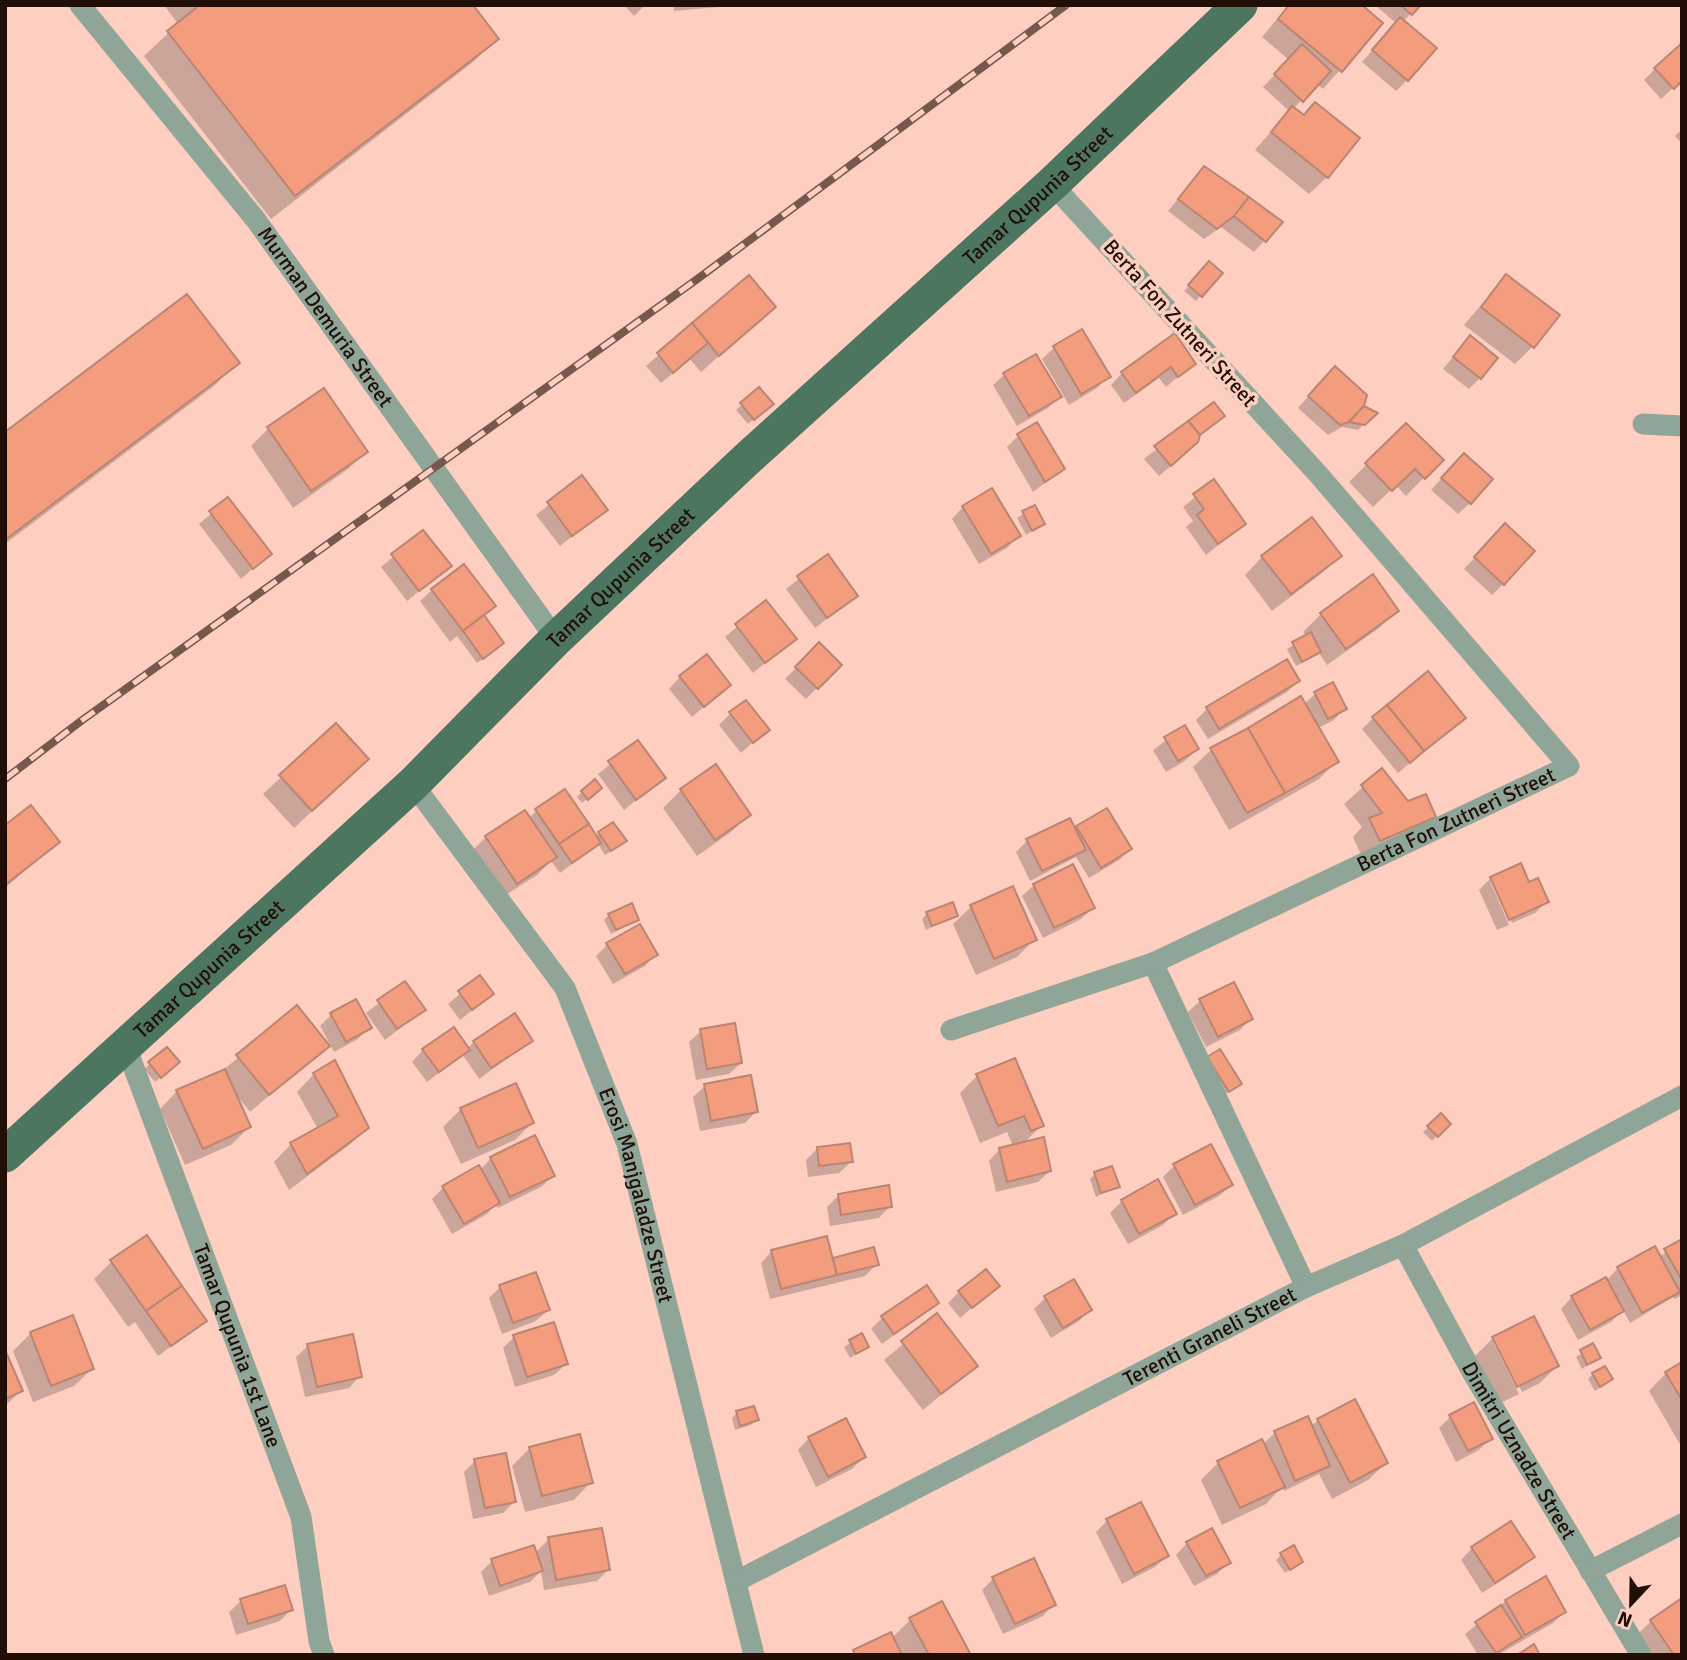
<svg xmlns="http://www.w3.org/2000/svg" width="1687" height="1660" viewBox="0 0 1687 1660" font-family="Signika,sans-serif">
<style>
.shadow{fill:#0003}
.building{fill:#f39c7e;stroke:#ba8573;stroke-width:2}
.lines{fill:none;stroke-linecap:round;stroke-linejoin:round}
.minor{stroke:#8ea597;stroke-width:21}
.primary{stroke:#4c765f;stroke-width:35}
.rail-casing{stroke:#76584e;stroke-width:8}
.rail{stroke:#fecfc0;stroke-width:5;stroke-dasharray:16;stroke-linecap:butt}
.labels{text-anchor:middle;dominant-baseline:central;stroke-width:7;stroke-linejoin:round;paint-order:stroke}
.street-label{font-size:21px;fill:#210e07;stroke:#fecfc0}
</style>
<rect width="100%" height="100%" fill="#fecfc0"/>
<g class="shadow">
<path d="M164,5H471L497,39L473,62L271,219L144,56L178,24Z"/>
<path d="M624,5H645L634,16Z"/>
<path d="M674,5H740L674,11Z"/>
<path d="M1289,5L1381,24L1323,89L1317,84L1293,109L1327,177L1309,194L1255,150L1289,111L1263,87L1289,60L1262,37Z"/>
<path d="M1375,5H1418L1403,22L1407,80L1396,91L1362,62L1396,23Z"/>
<path d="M1655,69L1682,80L1661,99L1644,80Z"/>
<path d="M1682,129V144L1675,136Z"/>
<path d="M1204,168L1265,240L1254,252L1221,227L1204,239L1168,211Z"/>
<path d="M1204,268L1201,295L1196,301L1184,291Z"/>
<path d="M1506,276L1533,346L1515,364L1464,325Z"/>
<path d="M748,277L774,307L701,372L690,359L661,383L646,366Z"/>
<path d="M1081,331L1109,376L1097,388L1069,405L1042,359L1054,348Z"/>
<path d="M1470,337L1480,378L1469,389L1443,369Z"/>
<path d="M237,363L214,386L5,544V434Z"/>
<path d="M1194,363L1166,387L1159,378L1124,403L1111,385L1122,373Z"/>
<path d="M1005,374L1059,397L1048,408L1017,426L993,385Z"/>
<path d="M1323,380L1362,407L1375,413L1358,430L1342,427L1328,435L1298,408Z"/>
<path d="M759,389L767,409L748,424L736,410Z"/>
<path d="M324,391L366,452L348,469L293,508L251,446L268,429Z"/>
<path d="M1214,404L1198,436L1185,454L1159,476L1144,459Z"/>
<path d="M1406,425L1441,460L1406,496L1396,485L1373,507L1349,482Z"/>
<path d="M1018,436L1063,469L1033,492L1007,447Z"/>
<path d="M1452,467L1470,503L1458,514L1431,490Z"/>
<path d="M582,478L606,510L560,546L536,515Z"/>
<path d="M1214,482L1244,524L1206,555L1186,527L1193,521L1183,507Z"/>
<path d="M228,499L270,554L241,579L199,524Z"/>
<path d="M963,507L1018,536L1007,548L979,564L952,519Z"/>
<path d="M1034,507L1043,524L1026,535L1017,518Z"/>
<path d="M423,532L449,566L407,601L381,567Z"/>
<path d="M1494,537L1503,584L1492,595L1464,569Z"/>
<path d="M828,556L856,596L815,628L786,589Z"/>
<path d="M1340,556L1322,573L1272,611L1245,575L1262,557Z"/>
<path d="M432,590L493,606L483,617L497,648L477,663L457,636L450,642L420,601Z"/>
<path d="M766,602L795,638L753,673L725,637Z"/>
<path d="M1397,610L1379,628L1327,665L1319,653L1296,666L1287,649L1307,636L1303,632L1321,614Z"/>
<path d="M819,645L840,665L806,699L785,679Z"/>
<path d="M680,677L729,685L692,717L669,689Z"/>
<path d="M1298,681L1287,692L1208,739L1196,720L1208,708Z"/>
<path d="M1332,684L1345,708L1334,720L1318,728L1337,761L1319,779L1229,830L1193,767L1211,750L1301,699L1304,704L1315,694Z"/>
<path d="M730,714L767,730L741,753L719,725Z"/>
<path d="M1373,718H1463L1398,773L1362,729Z"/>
<path d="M336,726L349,777L294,828L263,794Z"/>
<path d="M1184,727L1197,749L1185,761L1166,772L1153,750Z"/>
<path d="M638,742L664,778L624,810L598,774Z"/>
<path d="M715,766L749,815L731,832L697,856L663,808L681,790Z"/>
<path d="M1382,770L1408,804L1434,816L1416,834L1362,857L1353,837L1362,827L1344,804Z"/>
<path d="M582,792L595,793L582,803L577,797Z"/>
<path d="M536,811L595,837L599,833L619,846L605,855L598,844L560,873L551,861L537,875L498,900L468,855L486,837L525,812L529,818Z"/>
<path d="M5,827L58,842L5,888Z"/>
<path d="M1077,828L1130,849L1119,860L1089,878L1076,857L1030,881L1016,852L1027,841Z"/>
<path d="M1491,878L1528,884L1547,901L1535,913L1512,923L1494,881H1490L1509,925L1497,930L1479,890Z"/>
<path d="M1034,885L1093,908L1081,919L1043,938L1022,896Z"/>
<path d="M971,907L1035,939L1017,957L976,975L953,924Z"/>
<path d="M927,913L956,915L926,930L922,919Z"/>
<path d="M609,915L637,919L611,934L604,920Z"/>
<path d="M608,944L656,954L645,966L613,984L596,956Z"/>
<path d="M480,977L492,994L460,1020L448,1004Z"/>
<path d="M405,983L423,1010L385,1040L366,1013Z"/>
<path d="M1233,984L1251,1019L1240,1030L1206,1047L1188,1012L1200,1001Z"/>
<path d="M297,1008L327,1046L250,1112L235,1093L249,1127L231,1145L185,1165L160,1109L177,1091L221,1072Z"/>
<path d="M331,1015L369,1027L358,1039L334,1052L320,1026Z"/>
<path d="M701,1031L741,1063L729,1074L696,1080L689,1042Z"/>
<path d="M531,1041L479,1079L463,1055L427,1082L412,1062L423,1050L467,1049L474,1042Z"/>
<path d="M167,1049L173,1067L155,1082L144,1069Z"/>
<path d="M1208,1058L1239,1084L1223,1096Z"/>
<path d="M314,1074L367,1128L349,1145L289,1190L274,1162L291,1144L318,1129L297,1092Z"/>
<path d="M977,1076L1042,1125L1023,1144L1050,1171L1038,1182L996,1192L989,1161L1000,1149L1013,1146L1007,1132L980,1143L960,1093Z"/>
<path d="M705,1086L756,1112L745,1123L700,1131L693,1097Z"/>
<path d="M461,1109L532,1123L515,1140L461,1164L443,1127Z"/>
<path d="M1441,1116L1449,1124L1432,1141L1423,1132Z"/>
<path d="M818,1148L851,1162L839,1173L808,1177L806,1160Z"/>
<path d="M491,1158L553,1176L541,1187L498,1208L496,1204L487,1214L452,1234L432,1199L443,1188L480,1170Z"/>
<path d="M1175,1165L1231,1185L1219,1196L1183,1215L1163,1177Z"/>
<path d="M1095,1174L1118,1186L1096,1197L1090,1179Z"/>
<path d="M1157,1182L1175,1213L1163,1225L1128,1244L1110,1213L1122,1201Z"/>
<path d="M839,1195L890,1206L879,1218L830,1226L827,1207Z"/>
<path d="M1682,1241V1295L1675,1299L1673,1297L1630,1323L1623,1310L1611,1322L1578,1340L1561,1309L1572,1297L1606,1281L1618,1268L1659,1257Z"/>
<path d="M873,1250L877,1264L865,1276L770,1299L761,1263L772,1251L831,1260Z"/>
<path d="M112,1261L205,1321L158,1356L135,1322L128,1327L94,1279Z"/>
<path d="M997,1286L960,1318L948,1303L959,1292Z"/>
<path d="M500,1287L548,1310L536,1321L502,1334L489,1298Z"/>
<path d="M1045,1298L1090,1310L1079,1321L1051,1338L1034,1309Z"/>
<path d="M937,1303L882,1344L871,1329L882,1318Z"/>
<path d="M937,1316L975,1366L923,1410L884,1360Z"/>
<path d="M31,1333L92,1369L74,1386L33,1402L13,1351Z"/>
<path d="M862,1335L867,1347L850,1358L844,1347Z"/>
<path d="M514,1337L566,1364L554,1375L515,1387L503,1348Z"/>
<path d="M1493,1338L1557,1366L1540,1383L1522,1392L1497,1342H1493L1519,1394L1499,1404L1475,1356Z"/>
<path d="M308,1346L360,1376L349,1388L305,1397L296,1357Z"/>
<path d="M1593,1346L1599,1358L1582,1369L1576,1357Z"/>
<path d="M5,1355L21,1391L5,1406Z"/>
<path d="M1682,1364V1445L1681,1446L1649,1391L1666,1373Z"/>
<path d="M1593,1374L1611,1379L1595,1391L1588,1379Z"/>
<path d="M737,1413L757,1419L751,1425L735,1430L732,1418Z"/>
<path d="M1450,1417L1491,1438L1479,1450L1456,1462L1439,1428Z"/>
<path d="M1318,1420L1386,1463L1368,1480L1332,1499L1319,1474L1284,1491L1282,1487L1266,1504L1222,1525L1201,1480L1218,1463L1263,1444L1275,1433L1311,1427Z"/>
<path d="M809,1438L864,1457L852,1469L816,1487L798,1450Z"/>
<path d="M530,1448L591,1482L574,1500L525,1512L512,1466Z"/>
<path d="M475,1461L514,1502L503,1513L473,1519L464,1472Z"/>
<path d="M1107,1521L1167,1556L1155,1567L1122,1584L1096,1532Z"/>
<path d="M549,1539L609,1569L597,1581L544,1590L541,1571L530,1582L489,1596L481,1572L492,1561L535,1553Z"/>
<path d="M1187,1543L1229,1562L1217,1574L1194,1586L1176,1555Z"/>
<path d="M1472,1548L1532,1557L1521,1568L1482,1593L1461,1560Z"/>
<path d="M1281,1555L1301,1561L1285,1573L1276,1560Z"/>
<path d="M993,1579L1054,1604L1043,1616L1003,1634L982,1590Z"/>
<path d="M241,1601L291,1610L280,1621L236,1635L229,1612Z"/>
<path d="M1506,1601L1564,1612L1553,1623L1498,1655H1478L1465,1634Z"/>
<path d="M910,1620L969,1655H850L890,1634L892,1638Z"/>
<path d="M1651,1621L1682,1655H1644L1633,1639Z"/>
</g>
<g class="building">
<path d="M200,5H473L499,39L295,196L167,31Z"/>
<path d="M1289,5H1362L1383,23L1342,72L1278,19Z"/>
<path d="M1400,5H1421L1412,15Z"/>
<path d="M1400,17L1437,48L1408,81L1372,50Z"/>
<path d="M1682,43V81L1674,89L1654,68Z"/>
<path d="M1302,44L1331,71L1303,102L1274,74Z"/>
<path d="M1315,102L1360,138L1328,178L1271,132L1292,106L1304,115Z"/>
<path d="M1204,166L1249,197L1234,216L1217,229L1178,199Z"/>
<path d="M1249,197L1283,222L1266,242L1234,216Z"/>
<path d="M1209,261L1223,273L1202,297L1188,285Z"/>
<path d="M1506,274L1560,315L1534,348L1481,307Z"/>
<path d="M749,275L776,307L719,356L692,323Z"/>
<path d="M187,294L240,363L5,540V432Z"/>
<path d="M692,323L708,343L673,373L657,353Z"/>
<path d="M1082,329L1111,377L1081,394L1053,346Z"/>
<path d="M1175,333L1196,364L1178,377L1171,367L1136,393L1121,372Z"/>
<path d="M1470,335L1498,358L1481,379L1453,357Z"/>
<path d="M1036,354L1062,397L1029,416L1003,373Z"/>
<path d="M1335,366L1367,395L1364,406L1349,422L1340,425L1308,396Z"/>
<path d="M759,387L774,404L754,420L740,403Z"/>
<path d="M324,388L368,452L311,491L267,427Z"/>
<path d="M1214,402L1225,416L1200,435L1188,421Z"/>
<path d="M1364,406L1378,413L1365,425L1349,422Z"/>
<path d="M1188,421L1200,435L1198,442L1171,466L1154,446Z"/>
<path d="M1037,422L1065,469L1045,482L1017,434Z"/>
<path d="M1406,423L1444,460L1425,479L1415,469L1392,491L1365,463Z"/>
<path d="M1464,453L1493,479L1471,504L1441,478Z"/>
<path d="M582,475L608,510L572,536L547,502Z"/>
<path d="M1214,479L1246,524L1218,544L1197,515L1204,509L1193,494Z"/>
<path d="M992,488L1021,536L991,554L962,506Z"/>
<path d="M228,497L272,554L253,569L209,511Z"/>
<path d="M1035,505L1045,524L1032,531L1022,511Z"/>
<path d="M1312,517L1342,556L1291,594L1261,556Z"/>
<path d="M1505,523L1535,551L1504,585L1474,557Z"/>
<path d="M423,530L452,566L419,591L391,554Z"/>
<path d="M828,554L858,596L827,618L797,576Z"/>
<path d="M464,564L496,606L463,631L431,589Z"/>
<path d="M1373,574L1399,611L1346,649L1320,613Z"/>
<path d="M766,600L797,639L765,663L735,624Z"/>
<path d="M484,615L504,643L483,659L463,631Z"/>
<path d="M1311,632L1321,652L1302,662L1292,642Z"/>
<path d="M819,642L842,665L818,689L795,667Z"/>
<path d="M707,654L731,685L704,707L679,676Z"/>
<path d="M1287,659L1300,681L1219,729L1206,707Z"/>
<path d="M1428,671L1466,718L1424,751L1387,705Z"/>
<path d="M1333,682L1347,709L1328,719L1314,692Z"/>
<path d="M1301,696L1339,762L1285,793L1248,728Z"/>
<path d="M746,700L770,730L753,743L729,712Z"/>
<path d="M1387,705L1424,751L1410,763L1372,717Z"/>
<path d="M336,723L369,759L312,811L279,775Z"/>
<path d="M1185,725L1199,749L1178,761L1164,737Z"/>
<path d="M1248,728L1285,793L1247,813L1210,748Z"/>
<path d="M638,740L666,778L636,800L608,761Z"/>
<path d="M716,764L751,815L715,840L680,789Z"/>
<path d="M1382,768L1408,801L1426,794L1436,817L1380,841L1369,818L1382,813L1361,785Z"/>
<path d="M595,779L602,788L588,800L581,791Z"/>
<path d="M565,789L589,824L559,844L535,809Z"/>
<path d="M31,805L60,842L5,885V825Z"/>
<path d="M1107,808L1132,849L1101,868L1076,826Z"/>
<path d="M525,810L557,857L517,884L485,836Z"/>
<path d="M1070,818L1086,850L1042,871L1026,839Z"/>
<path d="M613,822L627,841L611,851L598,832Z"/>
<path d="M589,824L601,843L572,863L559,844Z"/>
<path d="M1521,863L1529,882L1538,878L1549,902L1509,920L1490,877Z"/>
<path d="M1073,864L1095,908L1054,928L1033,884Z"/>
<path d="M1013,886L1037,940L994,959L970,905Z"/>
<path d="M953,902L958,916L932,926L926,912Z"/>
<path d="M632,903L639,920L616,930L608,914Z"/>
<path d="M640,924L658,955L625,974L606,943Z"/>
<path d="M480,975L494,994L472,1010L458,991Z"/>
<path d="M405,981L426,1010L397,1029L377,1000Z"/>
<path d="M1234,982L1253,1019L1218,1037L1199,999Z"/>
<path d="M356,999L372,1028L346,1042L330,1013Z"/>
<path d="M297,1005L330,1046L269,1095L236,1055Z"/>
<path d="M515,1013L533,1041L491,1068L473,1041Z"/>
<path d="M735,1023L742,1063L707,1069L700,1029Z"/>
<path d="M454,1027L470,1050L439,1072L422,1049Z"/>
<path d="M167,1047L180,1062L161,1078L148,1062Z"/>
<path d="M1220,1049L1242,1084L1229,1092L1207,1057Z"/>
<path d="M1015,1058L1044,1126L1031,1131L1024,1116L998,1126L976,1074Z"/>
<path d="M335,1060L369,1128L307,1174L290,1143L338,1116L313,1073Z"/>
<path d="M225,1069L251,1127L203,1149L176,1090Z"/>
<path d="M751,1075L758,1112L711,1121L704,1084Z"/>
<path d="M516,1083L534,1123L478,1148L460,1108Z"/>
<path d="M1441,1113L1451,1124L1438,1137L1427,1126Z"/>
<path d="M535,1135L555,1176L510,1197L490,1157Z"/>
<path d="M1044,1137L1051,1171L1007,1182L999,1148Z"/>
<path d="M850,1143L853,1162L819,1166L817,1147Z"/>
<path d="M1211,1144L1233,1185L1195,1205L1173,1164Z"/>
<path d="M479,1165L500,1203L464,1224L442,1186Z"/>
<path d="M1112,1166L1120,1187L1101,1193L1094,1172Z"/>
<path d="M1158,1179L1177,1214L1139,1234L1121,1200Z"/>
<path d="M889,1185L892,1207L841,1215L838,1194Z"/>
<path d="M147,1235L182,1286L146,1311L110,1260Z"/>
<path d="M827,1236L837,1275L781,1289L771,1250Z"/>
<path d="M1682,1239V1280L1664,1249Z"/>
<path d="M1655,1246L1680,1292L1642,1313L1617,1267Z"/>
<path d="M874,1247L879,1265L837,1275L833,1258Z"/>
<path d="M986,1269L1000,1286L972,1308L958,1291Z"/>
<path d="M536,1272L550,1310L513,1323L499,1285Z"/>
<path d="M1606,1277L1624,1311L1590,1330L1571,1296Z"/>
<path d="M1074,1279L1092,1310L1063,1328L1044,1296Z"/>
<path d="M927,1285L939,1303L894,1334L881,1316Z"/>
<path d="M182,1286L207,1321L171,1346L146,1311Z"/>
<path d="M937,1313L978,1366L941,1394L901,1341Z"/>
<path d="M73,1315L94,1369L51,1386L30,1332Z"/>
<path d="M1534,1316L1559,1366L1517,1387L1492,1337Z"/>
<path d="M554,1322L568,1364L527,1377L513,1335Z"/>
<path d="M862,1333L869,1347L856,1354L849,1340Z"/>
<path d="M353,1334L362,1377L317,1387L307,1344Z"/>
<path d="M1593,1343L1601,1358L1587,1365L1580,1350Z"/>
<path d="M5,1350L23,1391L5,1399Z"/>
<path d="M1682,1362V1400L1665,1372Z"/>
<path d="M1605,1366L1613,1379L1600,1387L1592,1373Z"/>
<path d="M1355,1399L1388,1463L1350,1483L1317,1419Z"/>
<path d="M1474,1402L1493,1439L1468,1451L1449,1415Z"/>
<path d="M754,1406L759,1420L740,1426L736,1411Z"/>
<path d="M1308,1416L1330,1466L1295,1481L1274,1431Z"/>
<path d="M846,1418L866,1457L828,1477L808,1437Z"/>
<path d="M580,1434L593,1483L542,1496L529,1447Z"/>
<path d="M1262,1439L1285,1487L1240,1508L1217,1461Z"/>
<path d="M506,1453L516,1502L485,1508L474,1459Z"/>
<path d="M1141,1502L1169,1556L1134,1574L1106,1519Z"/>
<path d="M1511,1521L1535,1557L1495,1583L1471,1547Z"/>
<path d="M602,1528L610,1570L556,1580L548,1537Z"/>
<path d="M1212,1528L1231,1563L1206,1576L1186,1542Z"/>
<path d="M534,1545L543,1571L500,1586L491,1559Z"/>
<path d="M1294,1545L1303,1562L1290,1570L1280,1553Z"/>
<path d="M1034,1558L1056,1605L1015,1624L992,1577Z"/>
<path d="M1546,1576L1566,1612L1525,1635L1505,1600Z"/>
<path d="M285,1585L293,1610L248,1624L240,1599Z"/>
<path d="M1682,1598V1655H1674L1650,1620Z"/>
<path d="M942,1601L971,1655H929L909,1618Z"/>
<path d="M1501,1605L1522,1637L1496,1653L1475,1622Z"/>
<path d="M891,1632L902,1655H855L853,1650Z"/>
<path d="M1534,1644L1540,1655H1517Z"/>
</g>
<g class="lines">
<g class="minor">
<path id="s1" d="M80,5L256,220L556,639"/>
<path d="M1643,424L1682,426"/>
<path id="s2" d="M413,784L565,988L627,1144L754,1655"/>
<path d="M1153,963L1306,1287"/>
<path id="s3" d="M951,1030L1153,963L1569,766L1318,474L1052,184"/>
<path id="s4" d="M125,1044L301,1517L319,1641L324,1655"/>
<path id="s5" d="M1403,1245L1471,1370L1641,1655"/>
<path d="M1590,1571L1682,1524"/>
<path id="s6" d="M737,1581L1306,1287L1403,1245L1682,1096"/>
</g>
<path class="primary" id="s7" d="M5,1155L413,784L556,639L748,458L1052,184L1240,5"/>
<defs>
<path id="rail" d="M5,779L81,721L696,280L1066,5"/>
</defs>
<use href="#rail" class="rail-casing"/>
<use href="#rail" class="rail"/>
</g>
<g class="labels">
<g class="street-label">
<text stroke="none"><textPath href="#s7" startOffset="1410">Tamar Qupunia Street</textPath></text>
<text stroke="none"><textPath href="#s1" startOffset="397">Murman Demuria Street</textPath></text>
<text transform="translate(1180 323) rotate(48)">Berta Fon Zutneri Street</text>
<text stroke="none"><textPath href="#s7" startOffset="844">Tamar Qupunia Street</textPath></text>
<text stroke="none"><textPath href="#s3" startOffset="548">Berta Fon Zutneri Street</textPath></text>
<text stroke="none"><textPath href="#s7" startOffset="276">Tamar Qupunia Street</textPath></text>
<text stroke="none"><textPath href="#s2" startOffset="474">Erosi Manjgaladze Street</textPath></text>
<text stroke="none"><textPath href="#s6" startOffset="532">Terenti Graneli Street</textPath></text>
<text stroke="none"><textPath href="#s4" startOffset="322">Tamar Qupunia 1st Lane</textPath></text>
<text stroke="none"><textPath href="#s5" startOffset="236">Dimitri Uznadze Street</textPath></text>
</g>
</g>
<rect width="1687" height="1660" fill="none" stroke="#210e07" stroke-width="14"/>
<g transform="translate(1631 1604) rotate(202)" stroke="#fecfc0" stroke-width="5" paint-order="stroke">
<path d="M0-5L12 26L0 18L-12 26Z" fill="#210e07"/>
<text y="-10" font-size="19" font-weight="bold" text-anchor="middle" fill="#210e07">N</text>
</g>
</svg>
